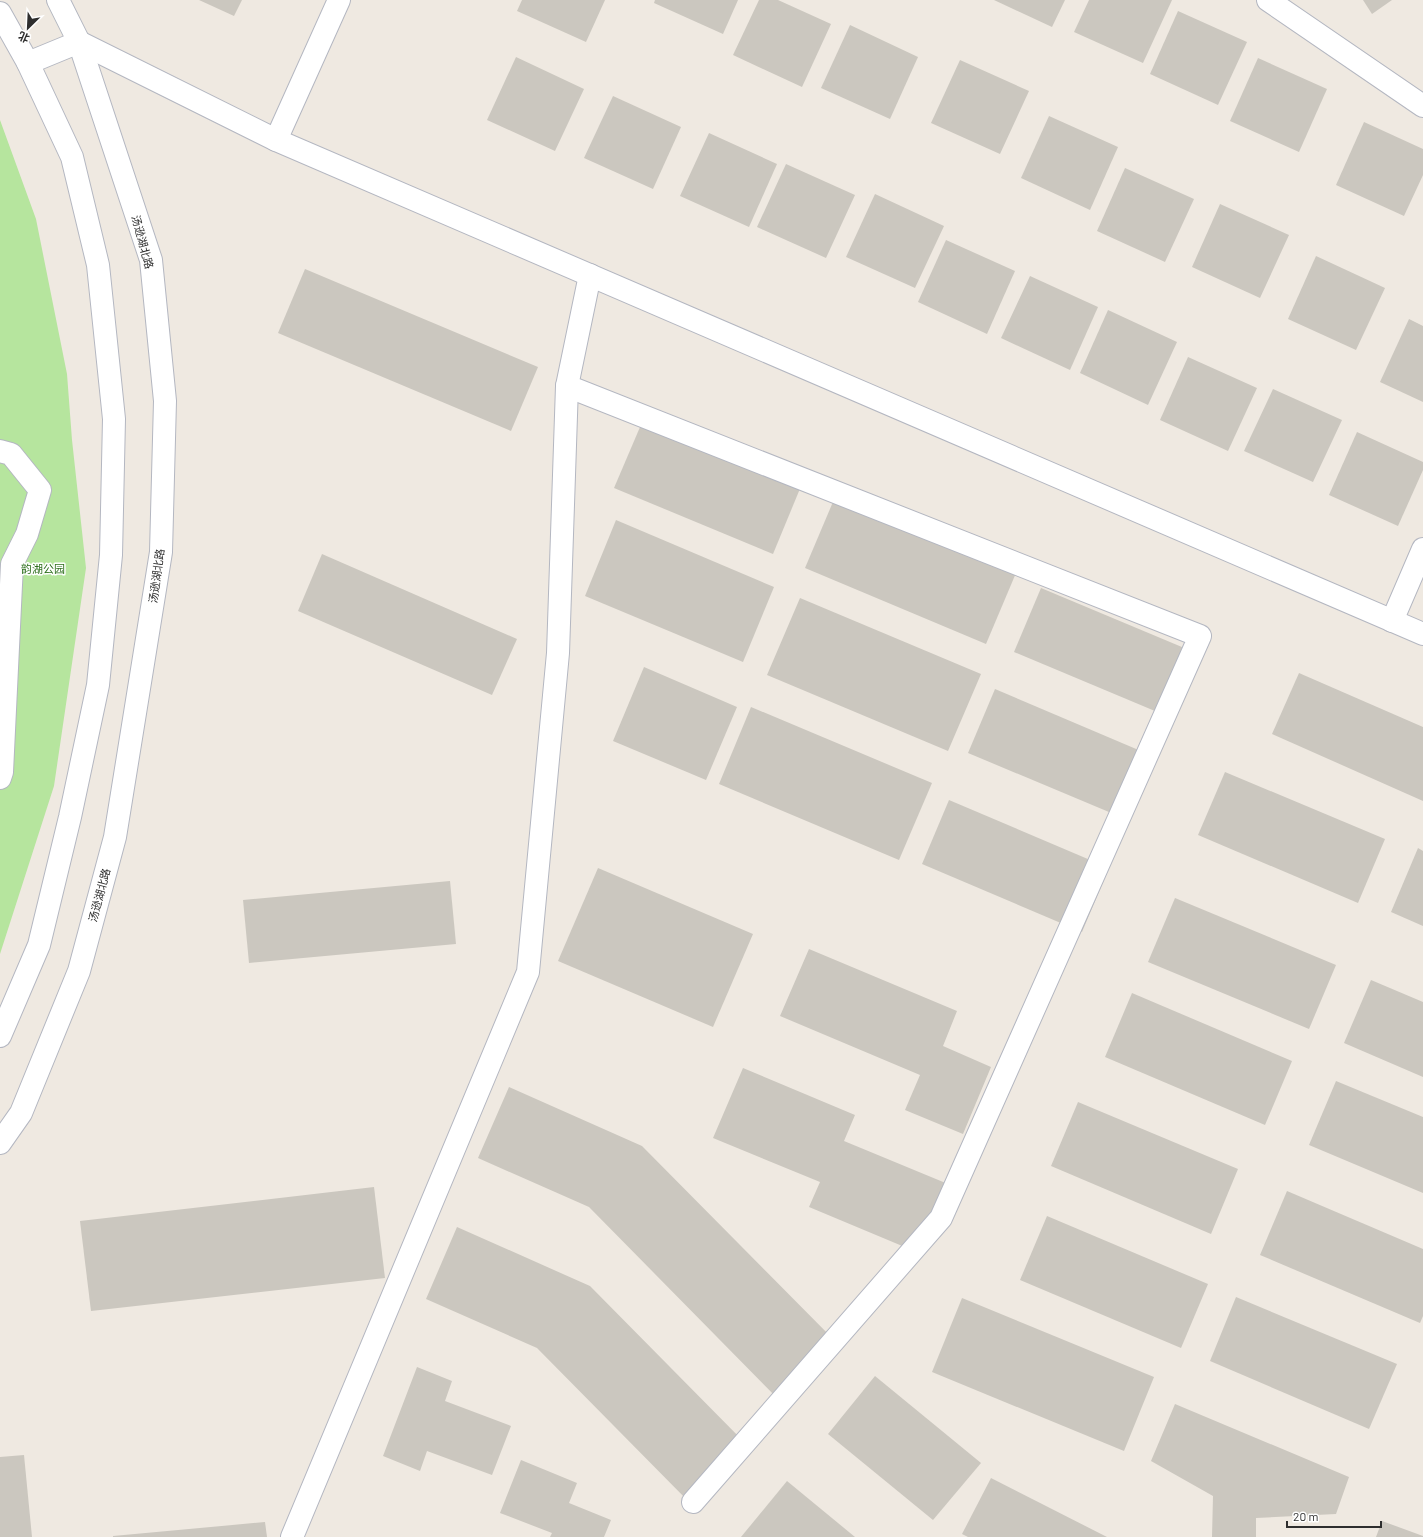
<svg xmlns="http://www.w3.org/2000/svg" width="1423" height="1537" viewBox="0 0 1423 1537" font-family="Barlow,'Noto Sans SC',sans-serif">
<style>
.green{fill:#b6e59e}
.building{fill:#cbc7bf}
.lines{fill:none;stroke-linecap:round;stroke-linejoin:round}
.street-casing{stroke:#b4b7c1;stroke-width:24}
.secondary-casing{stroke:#b4b7c1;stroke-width:24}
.street{stroke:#fff;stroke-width:22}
.secondary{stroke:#fff;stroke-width:22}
.labels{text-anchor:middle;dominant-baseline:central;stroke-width:3;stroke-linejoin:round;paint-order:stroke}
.street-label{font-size:11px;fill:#2e2e2e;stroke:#fff}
.park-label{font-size:11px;fill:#2c6e1b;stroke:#fff}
</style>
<rect width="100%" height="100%" fill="#efe9e1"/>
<path class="green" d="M0,120L36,219L67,374L72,440L86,568L54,786L0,954Z"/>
<g class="building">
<path d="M199,0H242L234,16Z"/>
<path d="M522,0H605L586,42L517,11Z"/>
<path d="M655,0H738L723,34L654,3Z"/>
<path d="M759,0H778L831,24L802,87L733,55Z"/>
<path d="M994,0H1065L1052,27Z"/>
<path d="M1089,0H1172L1143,63L1074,32Z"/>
<path d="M1363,0H1392L1372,14Z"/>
<path d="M1178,11L1247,42L1218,105L1150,74Z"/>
<path d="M850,25L918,57L890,119L821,88Z"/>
<path d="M516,57L584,89L555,151L487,120Z"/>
<path d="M1258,58L1327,89L1299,152L1230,121Z"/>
<path d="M960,60L1029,91L1000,154L931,123Z"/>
<path d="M613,96L681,127L653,189L584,158Z"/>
<path d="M1049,116L1118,147L1090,210L1021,178Z"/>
<path d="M1364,122L1423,149V175L1404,216L1336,185Z"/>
<path d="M709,133L777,164L749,227L680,196Z"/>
<path d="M786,164L855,195L826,258L757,227Z"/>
<path d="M1125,168L1194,199L1165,262L1097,231Z"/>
<path d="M875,194L944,226L915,288L846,257Z"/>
<path d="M1220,204L1289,235L1260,298L1192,267Z"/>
<path d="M946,240L1015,271L987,334L918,302Z"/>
<path d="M1316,256L1385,288L1356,350L1288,319Z"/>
<path d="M305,269L538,367L511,431L278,333Z"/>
<path d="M1030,276L1098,307L1070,370L1001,338Z"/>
<path d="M1108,310L1177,342L1148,405L1080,373Z"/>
<path d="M1409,319L1423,326V402L1380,382Z"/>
<path d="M1188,357L1257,388L1228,451L1160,420Z"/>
<path d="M1273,389L1342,420L1313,482L1244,451Z"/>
<path d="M646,413L804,479L773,554L614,488Z"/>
<path d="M1357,432L1423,462V470L1398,526L1329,495Z"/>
<path d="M838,490L1019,566L986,644L805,568Z"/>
<path d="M616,520L774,587L743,662L585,596Z"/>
<path d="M322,554L517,639L492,695L298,611Z"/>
<path d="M1041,588L1201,655L1174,719L1014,652Z"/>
<path d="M800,598L981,674L948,751L767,675Z"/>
<path d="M644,667L737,707L706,780L613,741Z"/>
<path d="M1299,673L1423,727V801L1272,734Z"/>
<path d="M995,689L1155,757L1128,820L968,753Z"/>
<path d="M751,707L932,783L899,860L719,784Z"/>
<path d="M1225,772L1385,839L1358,903L1198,835Z"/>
<path d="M949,800L1109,868L1082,932L922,864Z"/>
<path d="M1418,848L1423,851V926L1391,912Z"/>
<path d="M598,868L753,934L713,1027L558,961Z"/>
<path d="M450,881L456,944L249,963L243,900Z"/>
<path d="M1175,898L1336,965L1309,1029L1148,962Z"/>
<path d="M809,949L957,1011L943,1046L991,1067L963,1134L905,1110L920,1075L780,1016Z"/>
<path d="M1371,980L1423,1002V1077L1344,1043Z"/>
<path d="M1132,993L1292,1061L1265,1125L1105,1057Z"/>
<path d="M743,1068L855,1115L844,1141L948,1184L919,1253L809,1207L820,1182L713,1138Z"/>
<path d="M1336,1081L1423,1117V1193L1309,1145Z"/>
<path d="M509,1087L642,1146L842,1348L785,1406L589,1207L478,1158Z"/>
<path d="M1078,1102L1238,1169L1211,1234L1051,1166Z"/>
<path d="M374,1187L385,1278L91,1311L80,1221Z"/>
<path d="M1287,1191L1423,1249V1316L1420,1323L1260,1255Z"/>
<path d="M1047,1216L1208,1284L1181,1348L1020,1280Z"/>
<path d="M457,1227L590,1286L749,1447L691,1504L537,1348L426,1299Z"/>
<path d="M1236,1297L1397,1364L1369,1429L1210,1361Z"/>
<path d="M962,1298L1154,1377L1124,1451L932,1372Z"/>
<path d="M417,1367L452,1381L445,1401L511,1426L492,1475L427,1451L420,1471L383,1456Z"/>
<path d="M875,1376L981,1463L933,1520L828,1434Z"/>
<path d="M1175,1404L1349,1477L1336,1514L1256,1518V1537H1212L1213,1496L1151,1461Z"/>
<path d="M24,1455L32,1537H0V1457Z"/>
<path d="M521,1460L577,1483L569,1503L611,1520L604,1537H550L552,1533L500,1513Z"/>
<path d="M991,1478L1107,1537H968L962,1534Z"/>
<path d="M787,1481L855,1537H741Z"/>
<path d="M1382,1521L1423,1536V1537H1376Z"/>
<path d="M265,1522L267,1537H113V1536Z"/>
</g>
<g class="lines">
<defs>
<g id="street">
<path d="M1268,0L1423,106"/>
<path d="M28,63L79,42L276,140L1423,634"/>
<path d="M276,140L339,0"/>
<path d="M590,275L567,386L1200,636L941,1218L693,1502"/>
<path d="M0,451L11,454L40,490L27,534L12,564L2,772L0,778"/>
<path d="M1392,621L1423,549"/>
<path d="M292,1537L528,972L558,653L567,386"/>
</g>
<g id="secondary">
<path d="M0,13L28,63L72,157L98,265L114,419L111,555L98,685L70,817L39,945L0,1036"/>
<path d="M0,1143L21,1113L79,971L115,837L161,552L165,401L151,260L79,42L58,0"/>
</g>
</defs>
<use href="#street" class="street-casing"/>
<use href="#secondary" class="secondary-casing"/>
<use href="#street" class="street"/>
<use href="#secondary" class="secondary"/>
</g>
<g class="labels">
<g class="street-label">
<text transform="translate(143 242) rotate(75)">汤逊湖北路</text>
<text transform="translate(156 576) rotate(-82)">汤逊湖北路</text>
<text transform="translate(99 895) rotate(-75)">汤逊湖北路</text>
</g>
<g class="park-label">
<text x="43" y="568">韵湖公园</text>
</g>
</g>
<g transform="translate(28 28) rotate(204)" stroke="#ffffff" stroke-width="3" paint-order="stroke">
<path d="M0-3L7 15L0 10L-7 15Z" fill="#2e2e2e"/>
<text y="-6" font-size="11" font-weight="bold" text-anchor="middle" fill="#2e2e2e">北</text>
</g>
<path d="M1287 1521v6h94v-6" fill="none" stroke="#2e2e2e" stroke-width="2"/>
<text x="1293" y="1521" font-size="12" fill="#2e2e2e" stroke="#ffffff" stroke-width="3" paint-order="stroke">20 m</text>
</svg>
